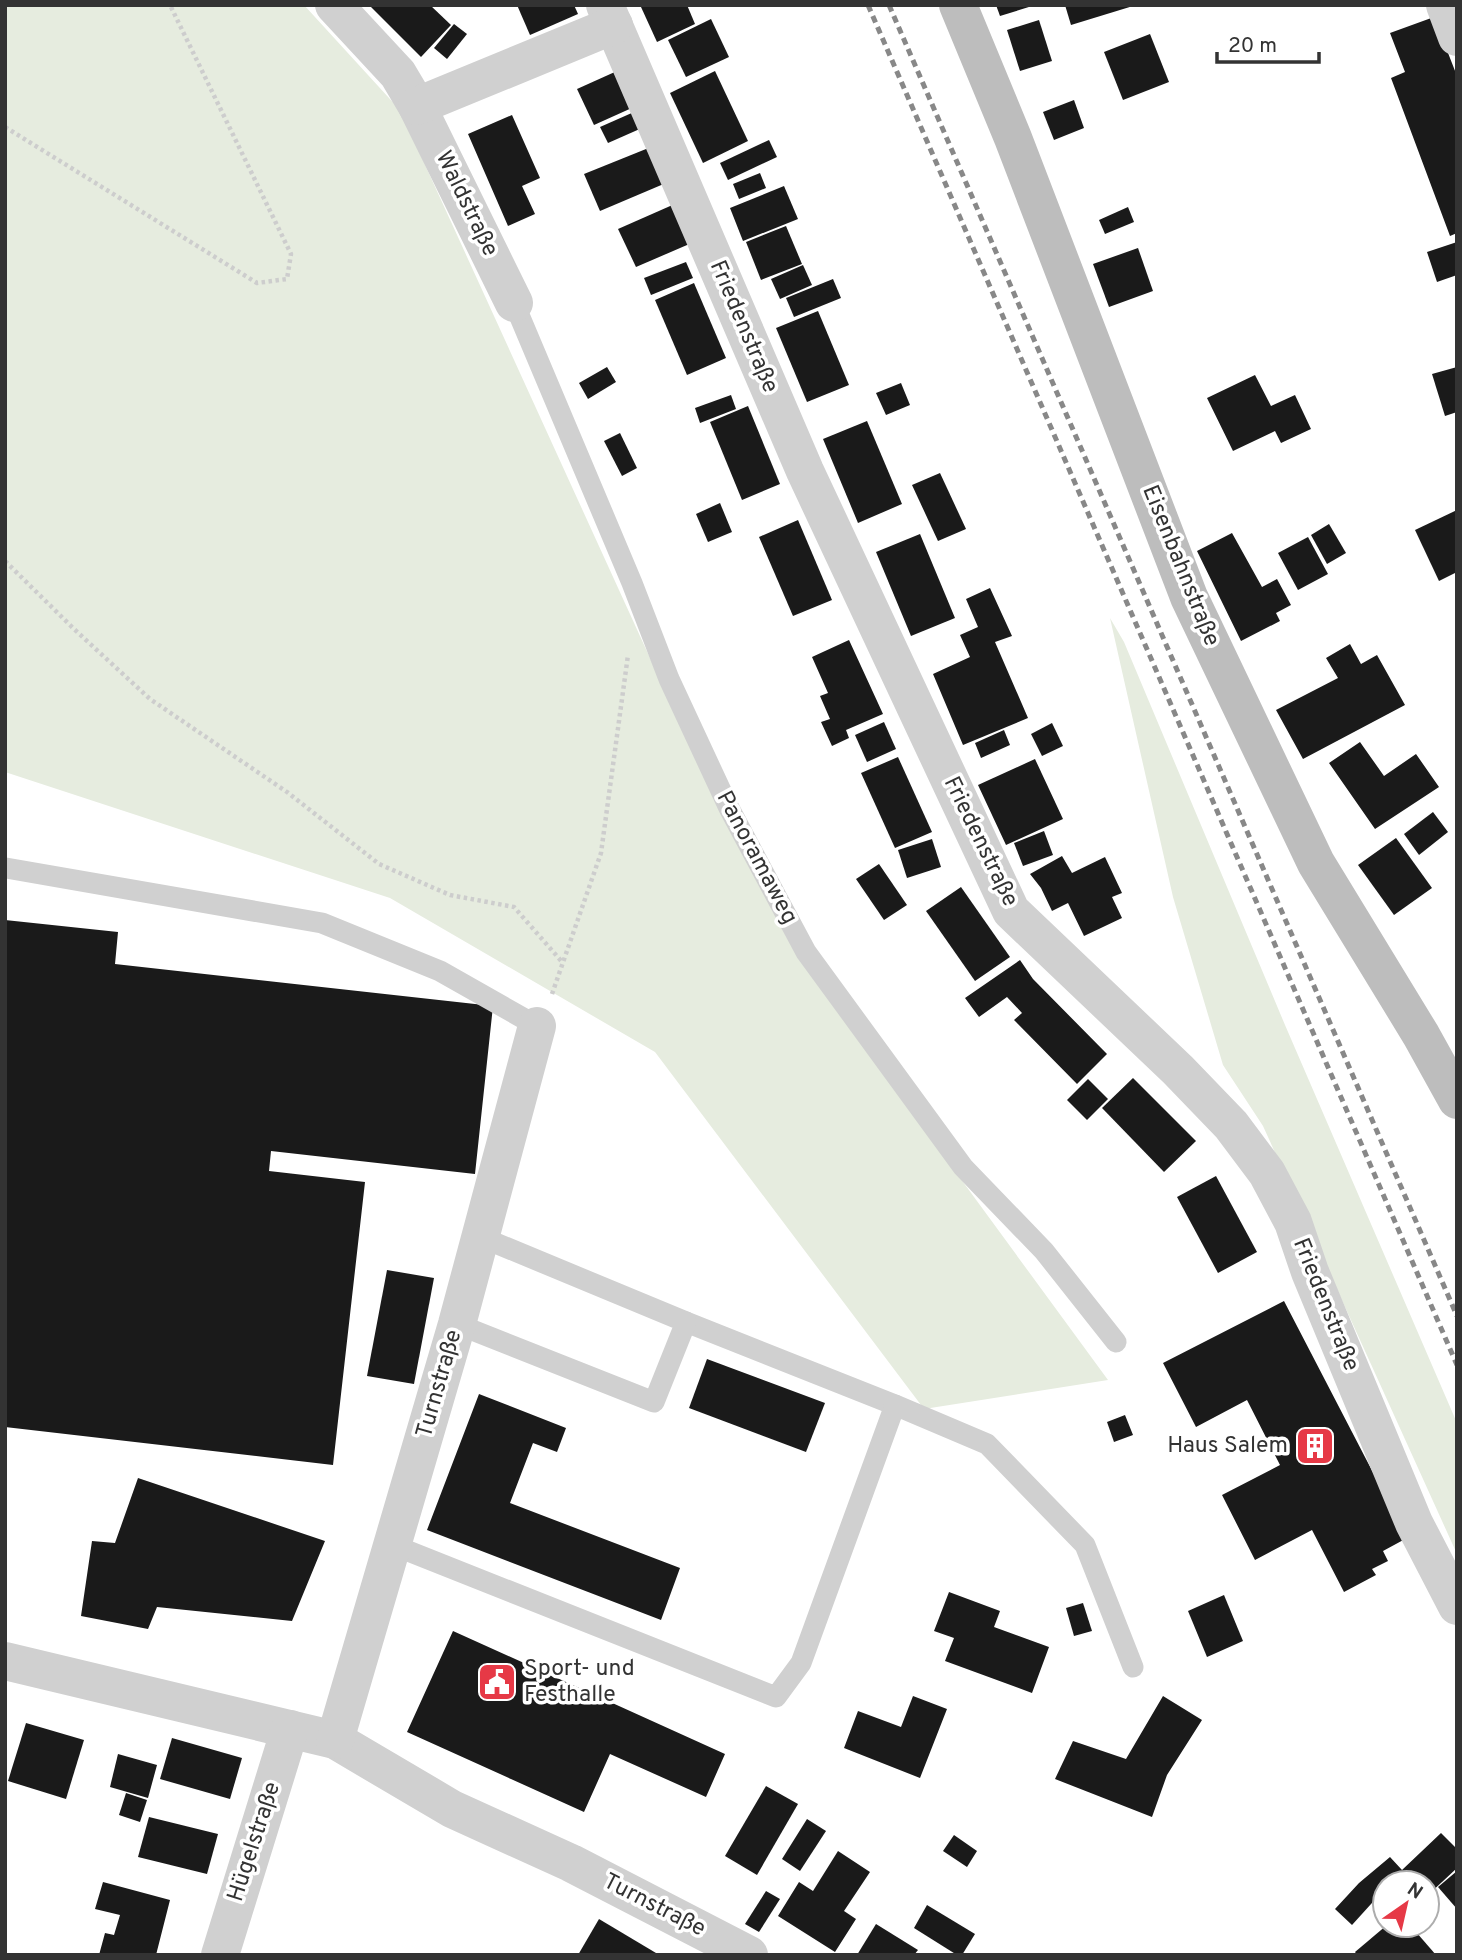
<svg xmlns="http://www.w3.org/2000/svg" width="1462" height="1960" viewBox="0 0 1462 1960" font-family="Overpass,sans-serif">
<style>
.green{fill:#e6ecdf}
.building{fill:#1a1a1a}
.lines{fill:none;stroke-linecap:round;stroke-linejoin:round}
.path{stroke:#cdcdcd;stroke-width:4.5;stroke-dasharray:3.5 3.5;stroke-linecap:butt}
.lane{stroke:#d0d0d0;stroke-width:21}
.street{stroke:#d0d0d0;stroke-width:38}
.secondary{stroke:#bdbdbd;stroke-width:38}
.rail{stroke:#888;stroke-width:5;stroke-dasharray:7 5;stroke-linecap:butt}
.labels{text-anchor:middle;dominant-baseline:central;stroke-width:7;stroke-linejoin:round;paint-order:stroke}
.street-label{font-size:23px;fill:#333;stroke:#fff}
.poi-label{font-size:23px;fill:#333;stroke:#fff;text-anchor:end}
</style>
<rect width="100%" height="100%" fill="#fff"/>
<g class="green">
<path d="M5,5H304L400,110L671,704L807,969L1108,1380L924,1409L655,1052L390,898L5,772Z"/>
<path d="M1110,618L1124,642L1285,1025L1457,1423V1554L1263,1126L1223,1065L1173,897Z"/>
</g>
<g class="building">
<path d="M369,5H430L451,25L421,57Z"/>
<path d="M517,5H574L578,14L530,35Z"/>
<path d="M646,5H687L695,24L657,42L641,7Z"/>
<path d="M996,5H1032V6L1000,16Z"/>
<path d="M1065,5H1132L1133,6L1071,25Z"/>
<path d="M1434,17L1457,76V233L1450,236L1391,78L1405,72L1390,33Z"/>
<path d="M711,19L729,57L686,77L668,40Z"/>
<path d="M1039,20L1052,61L1020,71L1007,30Z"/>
<path d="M454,24L467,34L447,59L434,48Z"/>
<path d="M1150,34L1169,82L1123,100L1104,52Z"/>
<path d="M617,71L634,107L594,125L577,89Z"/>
<path d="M715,71L748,141L703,163L670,93Z"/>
<path d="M1074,100L1084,128L1054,140L1043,112Z"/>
<path d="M634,112L642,128L608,143L600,127Z"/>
<path d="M512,115L540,178L522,186L535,214L508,226L468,134Z"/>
<path d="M769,140L777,157L728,180L720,163Z"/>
<path d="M651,147L666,183L600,211L584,174Z"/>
<path d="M760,173L766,188L739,199L733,184Z"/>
<path d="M784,186L798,219L743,241L730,208Z"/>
<path d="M677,203L694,242L636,267L618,229Z"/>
<path d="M1128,207L1134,222L1105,234L1099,220Z"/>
<path d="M786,226L802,264L761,280L746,242Z"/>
<path d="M1457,242V275L1437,282L1427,252Z"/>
<path d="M1138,248L1153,291L1109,307L1093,264Z"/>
<path d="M686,262L693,278L651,295L644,278Z"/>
<path d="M803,265L812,285L780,299L771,279Z"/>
<path d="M833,279L841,298L794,317L786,298Z"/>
<path d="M694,283L726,358L687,375L655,300Z"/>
<path d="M818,311L849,385L807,402L776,328Z"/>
<path d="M607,367L616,382L588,399L579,383Z"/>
<path d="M1457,367V412L1445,416L1432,374Z"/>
<path d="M1255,375L1271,406L1295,395L1311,429L1281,443L1275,431L1233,451L1207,398Z"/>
<path d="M901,383L910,405L886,415L876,393Z"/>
<path d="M731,395L736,409L700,423L695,408Z"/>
<path d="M748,406L780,484L742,500L710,422Z"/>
<path d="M867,421L902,504L858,523L823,439Z"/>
<path d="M620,433L637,468L622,476L604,441Z"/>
<path d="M940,473L966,529L938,541L912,485Z"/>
<path d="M720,503L732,532L708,542L696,514Z"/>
<path d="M1457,510V572L1439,581L1415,530Z"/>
<path d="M798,520L832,600L793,616L759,537Z"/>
<path d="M1329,524L1346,553L1327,564L1311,535Z"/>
<path d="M1232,533L1262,587L1277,579L1291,605L1276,613L1280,621L1241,641L1197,551Z"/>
<path d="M920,534L955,618L911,636L876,552Z"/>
<path d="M1308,537L1328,574L1298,590L1278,553Z"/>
<path d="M990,588L1012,636L995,642L1028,718L963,745L933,674L970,657L960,635L978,627L966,599Z"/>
<path d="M849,640L883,714L846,730L849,738L832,746L821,722L830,719L820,696L828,693L812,657Z"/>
<path d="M1350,644L1361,664L1377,655L1405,705L1303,759L1276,710L1338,678L1326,658Z"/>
<path d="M884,722L896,749L867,762L855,735Z"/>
<path d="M1052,723L1063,746L1042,756L1031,734Z"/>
<path d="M1004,730L1010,745L981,758L975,743Z"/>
<path d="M1360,742L1384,776L1416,754L1439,787L1375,829L1329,763Z"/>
<path d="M898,757L932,832L895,848L861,773Z"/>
<path d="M1035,759L1063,819L1006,845L978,785Z"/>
<path d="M1433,812L1448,832L1419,855L1404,834Z"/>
<path d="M1044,831L1053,855L1023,866L1014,843Z"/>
<path d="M1396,838L1432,888L1394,915L1358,865Z"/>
<path d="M932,839L941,867L907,878L898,850Z"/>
<path d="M1062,856L1072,873L1105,857L1122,893L1112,897L1122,918L1084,936L1068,903L1052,911L1041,888L1030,874Z"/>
<path d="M879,864L907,905L884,920L856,879Z"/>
<path d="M961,887L1010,957L975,981L926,911Z"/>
<path d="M5,920L118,932L115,964L493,1006L475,1174L271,1151L269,1171L365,1182L333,1465L5,1427Z"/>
<path d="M1020,960L1033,979L1107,1054L1077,1084L1014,1020L1022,1013L1007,997L979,1017L965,998Z"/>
<path d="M1133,1078L1196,1141L1164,1172L1102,1108Z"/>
<path d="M1088,1079L1108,1099L1087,1120L1067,1100Z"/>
<path d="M1216,1176L1257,1252L1218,1273L1177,1197Z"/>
<path d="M387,1270L434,1278L414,1384L367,1376Z"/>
<path d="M1284,1301L1407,1538L1383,1551L1388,1561L1372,1569L1376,1575L1344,1592L1312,1530L1255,1560L1222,1495L1280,1465L1247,1400L1196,1427L1163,1363Z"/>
<path d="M707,1359L825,1403L806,1452L689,1408Z"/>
<path d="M479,1394L566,1428L557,1452L533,1443L510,1503L680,1568L661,1620L427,1530Z"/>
<path d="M1125,1415L1133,1435L1114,1442L1107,1422Z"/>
<path d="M138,1478L325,1541L292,1621L157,1607L148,1629L81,1616L92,1541L115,1543Z"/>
<path d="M949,1592L1000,1611L994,1627L1049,1647L1032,1693L945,1661L954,1638L934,1631Z"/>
<path d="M1224,1595L1243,1641L1207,1657L1188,1611Z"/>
<path d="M1083,1603L1092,1631L1074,1636L1066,1608Z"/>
<path d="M453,1631L725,1754L706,1797L610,1754L584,1812L407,1732Z"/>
<path d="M913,1696L947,1709L920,1778L844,1748L858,1711L901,1727Z"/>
<path d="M1163,1696L1202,1720L1167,1775L1152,1817L1055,1779L1073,1741L1126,1759Z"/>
<path d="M26,1723L84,1740L66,1799L8,1781Z"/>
<path d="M172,1738L242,1758L230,1799L160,1779Z"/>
<path d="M118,1754L157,1765L148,1798L110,1787Z"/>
<path d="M766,1786L798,1804L757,1875L725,1856Z"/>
<path d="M126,1793L147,1800L140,1822L119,1815Z"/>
<path d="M149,1817L218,1834L207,1874L138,1857Z"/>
<path d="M807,1819L826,1831L800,1871L782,1859Z"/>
<path d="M1441,1833L1457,1849V1868L1427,1896L1432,1902L1427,1906V1883H1385V1897L1381,1893L1352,1925L1335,1909L1359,1883L1390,1857L1402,1870Z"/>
<path d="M954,1835L977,1851L967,1867L943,1851Z"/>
<path d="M838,1851L870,1872L844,1911L856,1919L835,1952L778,1916L799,1882L813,1891Z"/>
<path d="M1457,1871V1909L1438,1887Z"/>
<path d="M103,1882L170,1900L156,1955H99L105,1933L114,1935L120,1915L95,1909Z"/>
<path d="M766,1891L780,1899L759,1932L745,1924Z"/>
<path d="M927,1905L975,1934L962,1955H957L914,1928Z"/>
<path d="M599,1919L656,1953L654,1955H578Z"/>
<path d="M876,1924L918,1950L914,1955H857Z"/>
<path d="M1387,1925H1410L1436,1955H1357L1355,1952Z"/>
</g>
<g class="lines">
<g class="path">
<path d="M5,127L257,283L287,279L291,254L170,5"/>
<path d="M5,561L74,629L150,699L287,792L379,864L450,895L514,907L563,963"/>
<path d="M552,994L601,853L628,655"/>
</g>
<g class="lane">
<path d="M514,303L632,583L669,679L729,808L806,952L963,1167L1044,1251L1116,1342"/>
<path d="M6,868L322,923L440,971L537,1026"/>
<path d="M686,1322L895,1405"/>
<path d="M457,1324L654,1402L686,1322L481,1237"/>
<path d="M393,1545L776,1697L801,1663L895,1405L987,1444L1085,1545L1133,1667"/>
</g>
<g class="street">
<path d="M334,5L398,74L417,106L514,303"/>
<path d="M605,5L805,471L1011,911L1178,1070L1231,1125L1267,1173L1293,1222L1310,1272L1414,1523L1457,1606"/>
<path d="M1445,5L1457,37"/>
<path d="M417,106L614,25"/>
<path d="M5,1661L335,1740L452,1809L571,1863L749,1955"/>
<path d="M335,1740L457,1324L537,1026"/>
<path d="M220,1955L290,1729"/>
</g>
<path class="secondary" d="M958,5L1013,138L1189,597L1316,863L1421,1035L1457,1100"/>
<g class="rail">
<path d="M868,5L1457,1365"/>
<path d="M889,5L1457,1316"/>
</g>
</g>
<defs>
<symbol id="building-square" viewBox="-11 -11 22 22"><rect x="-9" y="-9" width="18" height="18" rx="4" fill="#e63946" stroke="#fff"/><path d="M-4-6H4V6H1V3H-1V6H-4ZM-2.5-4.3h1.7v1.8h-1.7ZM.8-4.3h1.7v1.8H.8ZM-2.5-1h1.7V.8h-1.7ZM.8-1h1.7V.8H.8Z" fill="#fff"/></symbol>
<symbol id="civic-square" viewBox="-11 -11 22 22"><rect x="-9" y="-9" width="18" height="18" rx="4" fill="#e63946" stroke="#fff"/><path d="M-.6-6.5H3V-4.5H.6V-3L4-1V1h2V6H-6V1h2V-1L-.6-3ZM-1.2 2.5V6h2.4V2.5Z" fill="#fff"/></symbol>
</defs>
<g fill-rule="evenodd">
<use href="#building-square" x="1293" y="1424" width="44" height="44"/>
<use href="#civic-square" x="475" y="1660" width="44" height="44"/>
</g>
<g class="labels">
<g class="street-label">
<text transform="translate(466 204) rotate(64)">Waldstraße</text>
<text transform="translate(743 327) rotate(67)">Friedenstraße</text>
<text transform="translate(1180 566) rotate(68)">Eisenbahnstraße</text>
<text transform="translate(980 842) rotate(64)">Friedenstraße</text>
<text transform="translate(756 858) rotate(62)">Panoramaweg</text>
<text transform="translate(1325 1305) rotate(68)">Friedenstraße</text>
<text transform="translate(440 1384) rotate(-74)">Turnstraße</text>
<text transform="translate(255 1842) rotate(-72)">Hügelstraße</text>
<text transform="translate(654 1906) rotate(27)">Turnstraße</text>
</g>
<g class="poi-label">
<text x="1288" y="1446">Haus Salem</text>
<text x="524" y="1669" text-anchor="start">Sport- und<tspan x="524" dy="26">Festhalle</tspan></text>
</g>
</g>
<rect width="1462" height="1960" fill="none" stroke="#333333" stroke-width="14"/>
<g transform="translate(1406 1904) rotate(34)"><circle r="33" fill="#ffffff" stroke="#adadad" stroke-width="2"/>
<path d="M0-5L12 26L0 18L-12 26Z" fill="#e63946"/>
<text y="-10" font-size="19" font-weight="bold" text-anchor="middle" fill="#333333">N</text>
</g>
<path d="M1217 52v10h102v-10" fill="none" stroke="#333333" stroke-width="3.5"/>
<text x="1228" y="52" font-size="21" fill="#333333" stroke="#ffffff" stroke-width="5" paint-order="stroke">20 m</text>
</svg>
